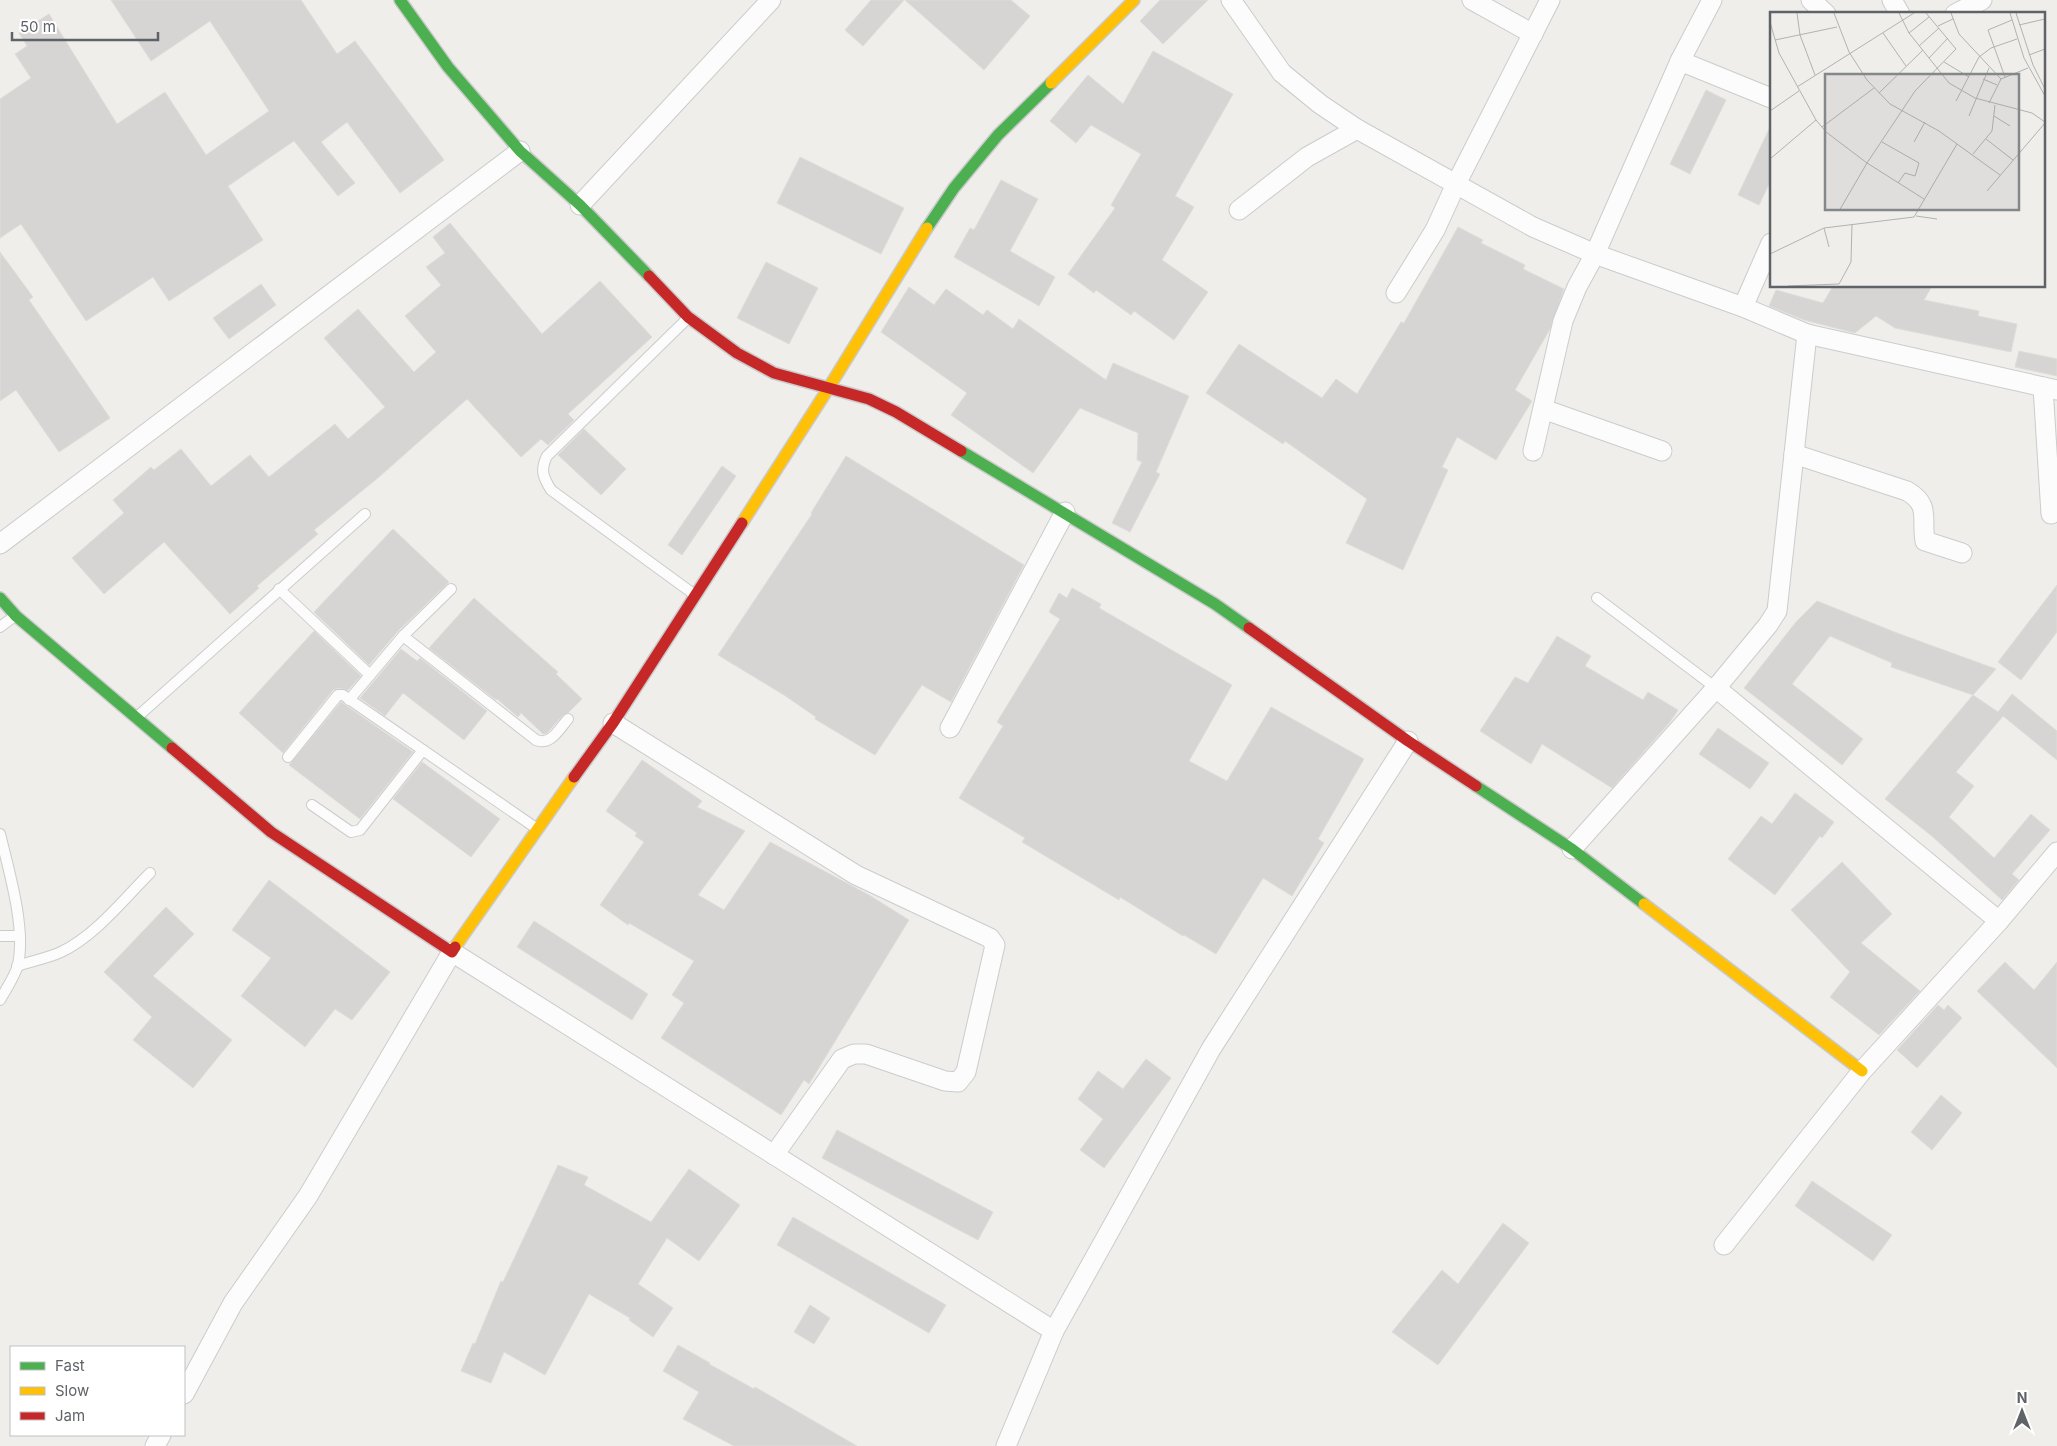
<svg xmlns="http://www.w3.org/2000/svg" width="2057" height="1446" viewBox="0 0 2057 1446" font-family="Inter,sans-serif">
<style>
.building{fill:#d6d5d3;stroke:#deddd9}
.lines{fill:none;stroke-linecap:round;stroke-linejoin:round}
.lane-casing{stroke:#cbcccc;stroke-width:12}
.street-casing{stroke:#cbcccc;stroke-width:21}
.fast-casing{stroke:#cacacb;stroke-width:14}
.slow-casing{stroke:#cacacb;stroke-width:14}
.jam-casing{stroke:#cacacb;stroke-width:14}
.lane{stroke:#fdfcfc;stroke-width:10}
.street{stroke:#fdfcfc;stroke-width:19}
.fast{stroke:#4caf50;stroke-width:11}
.slow{stroke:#ffc107;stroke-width:11}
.jam{stroke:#c62828;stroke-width:11}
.inset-road{fill:none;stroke:#b1b2b2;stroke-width:1}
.view{fill:#84888a;fill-opacity:0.15;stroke:#84888a;stroke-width:2.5}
.inset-edge{fill:none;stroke:#5f6368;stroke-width:2.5}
</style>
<rect width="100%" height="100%" fill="#efeeea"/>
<g class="building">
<path d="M111,0H301L337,54L355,41L444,160L400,193L347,122L321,142L355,183L338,196L294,141L228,186L263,240L169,301L153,277L86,321L21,224L0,238V99L31,78L15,54L27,46L19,33L49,14L117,124L165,92L206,155L269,111L210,21L151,61Z"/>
<path d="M871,0H904L863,46L845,30Z"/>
<path d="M905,0H1011L1030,16L984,70Z"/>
<path d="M1160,0H1208L1163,44L1140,21Z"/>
<path d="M1153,51L1233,94L1175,196L1194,207L1162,260L1208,292L1174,340L1134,311L1131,315L1096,290L1094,293L1068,274L1115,208L1111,205L1141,154L1091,125L1076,143L1050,121L1088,75L1123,104Z"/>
<path d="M1706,90L1726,100L1690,174L1670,164Z"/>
<path d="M1771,125V180L1759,205L1738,195Z"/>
<path d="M800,157L904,208L881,254L777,203Z"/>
<path d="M1001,180L1038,199L1010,251L1055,277L1039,306L954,257L970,228L974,230Z"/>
<path d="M450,223L542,334L600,281L652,337L568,414L574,420L548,445L541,439L521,457L467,399L379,477L314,530L318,534L257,586L259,588L230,614L164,542L104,594L72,558L124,513L113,500L151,467L154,470L181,449L211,486L250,455L269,477L335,424L348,439L385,407L324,338L358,309L414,372L436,352L405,316L441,285L426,267L445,253L433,237Z"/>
<path d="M1458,227L1483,240L1481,243L1525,265L1523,269L1564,289L1550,329L1515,390L1532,401L1496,460L1457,437L1442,467L1448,470L1403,570L1346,543L1367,499L1285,441L1283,444L1206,393L1239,344L1322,398L1336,379L1357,394L1401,322L1404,323Z"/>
<path d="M0,252L33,297L29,300L110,418L59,452L16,390L0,401Z"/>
<path d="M766,262L818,288L789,344L737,318Z"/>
<path d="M261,284L276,305L229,339L213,318Z"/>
<path d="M1833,286H1932L1924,300L1979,311L1978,316L2017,324L2011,352L1895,328L1876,316L1855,333L1804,320L1769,306L1776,290L1823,303Z"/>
<path d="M909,287L934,305L946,289L983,315L987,310L1013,329L1019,319L1106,380L1113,363L1189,396L1156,472L1160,474L1130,532L1112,523L1142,462L1137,460L1138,433L1080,408L1033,473L951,415L967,393L881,332Z"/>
<path d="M2019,351L2057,359V376L2015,367Z"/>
<path d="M584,429L626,469L601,495L558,455Z"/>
<path d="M846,456L1024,565L951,702L922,685L875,755L815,719L816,717L784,695L718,655L812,514L811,513Z"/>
<path d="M722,466L736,476L682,555L668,545Z"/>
<path d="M393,529L449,582L398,631L369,665L314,612Z"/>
<path d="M2057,585V632L2021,680L1998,662Z"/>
<path d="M1072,588L1101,604L1099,608L1232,685L1189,761L1227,781L1271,707L1364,759L1318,839L1324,843L1292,896L1263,878L1216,954L1184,935L1183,936L1120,897L1119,900L1022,842L1025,838L959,798L1003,726L997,722L1060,619L1049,612L1059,593L1067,598Z"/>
<path d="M474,598L558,672L556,674L582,699L569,712L563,715L547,733L543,734L521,713L518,717L497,699L496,700L429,648Z"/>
<path d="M1817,601L1897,633L1996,669L1973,695L1891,667L1892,663L1830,636L1792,684L1863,739L1842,765L1744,688L1796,622Z"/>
<path d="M314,631L361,676L348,690L338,688L333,690L283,753L239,713Z"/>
<path d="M1557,636L1591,656L1585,666L1643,700L1648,692L1678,710L1670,722L1612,788L1542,744L1531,764L1480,731L1515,677L1528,683Z"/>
<path d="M401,649L417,661L420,658L487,711L464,740L403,693L385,716L360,698Z"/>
<path d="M2012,694L2057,731V760L2003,716L1956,772L1974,786L1949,817L1994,858L2031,814L2050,830L2012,874L2019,880L2002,900L1933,837L1885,799L1973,695L1998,712Z"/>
<path d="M341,702L413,752L360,819L289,765Z"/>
<path d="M1718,728L1769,763L1750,789L1699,754Z"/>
<path d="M642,760L702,801L697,807L745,831L698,895L724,910L770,842L869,895L909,920L809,1084L804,1080L781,1115L661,1038L684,1003L672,995L694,961L629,923L628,925L600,905L644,842L635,836L637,833L606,811Z"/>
<path d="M422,762L500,819L471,857L393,799Z"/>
<path d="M1795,793L1834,822L1822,838L1820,836L1775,895L1728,859L1761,816L1772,824Z"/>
<path d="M1842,862L1892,914L1861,943L1920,991L1879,1035L1830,997L1850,972L1791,910Z"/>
<path d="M269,880L390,972L352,1020L335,1009L305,1047L241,996L271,958L232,930Z"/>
<path d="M166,907L194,934L153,976L232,1040L193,1088L133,1040L152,1017L104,972Z"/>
<path d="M534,921L648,994L632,1020L517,947Z"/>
<path d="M2005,962L2034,990L2057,962V1068L1977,991Z"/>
<path d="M1938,1005L1944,1010L1948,1005L1962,1018L1917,1068L1897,1050Z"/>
<path d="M1146,1059L1171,1078L1104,1168L1080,1150L1103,1119L1078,1099L1098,1071L1123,1089Z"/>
<path d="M1941,1095L1962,1113L1932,1150L1911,1132Z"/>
<path d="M837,1130L993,1212L978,1240L822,1158Z"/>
<path d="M558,1165L588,1177L584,1185L651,1222L689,1169L740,1205L699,1261L667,1238L638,1284L673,1308L653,1337L629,1320L630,1318L589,1294L545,1375L504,1352L491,1383L461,1371L473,1343L475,1344L501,1281L503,1282Z"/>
<path d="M1812,1181L1892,1235L1873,1261L1795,1206Z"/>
<path d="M793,1217L946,1305L929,1333L777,1245Z"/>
<path d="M1503,1223L1529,1243L1438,1365L1392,1332L1442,1270L1458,1284Z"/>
<path d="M810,1305L830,1318L814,1344L794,1332Z"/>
<path d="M678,1345L710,1363L709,1364L754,1389L755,1387L857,1446H734L683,1419L699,1392L663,1371Z"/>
</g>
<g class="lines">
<defs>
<g id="lane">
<path d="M688,318L547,456C540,470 543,477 551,490L695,595"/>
<path d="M279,589L370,675"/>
<path d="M1597,598L1716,688"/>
<path d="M0,627L15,616"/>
<path d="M403,636L536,740C551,746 559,729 568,719"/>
<path d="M349,700L403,636L451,589"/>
<path d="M137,717L365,514"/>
<path d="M288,757L338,695H343L536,828"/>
<path d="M312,805L351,832L360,830L423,750"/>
<path d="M0,834C9,871 26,928 18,965C15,976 6,989 0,1000"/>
<path d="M0,936H20"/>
<path d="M17,966C32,961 48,958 61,952C95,936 124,899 150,873"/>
</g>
<g id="street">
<path d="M1231,0L1282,73L1320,104L1357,129L1533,227L1595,254L1743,307L1807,334L2057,390"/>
<path d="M1472,0L1533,34"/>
<path d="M1811,0L1826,14"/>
<path d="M1892,0L1900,14"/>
<path d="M1955,14L1982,0"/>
<path d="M1680,61L1771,98"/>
<path d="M580,205L771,0"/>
<path d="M1239,210L1307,157L1357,129"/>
<path d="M1396,293L1435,230L1456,184L1550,0"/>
<path d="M1743,307L1771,243"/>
<path d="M2043,387L2051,514"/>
<path d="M1543,409L1662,451"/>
<path d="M1533,451L1563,321L1577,287L1595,254L1680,61L1712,0"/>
<path d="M1794,454L1907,491C1931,505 1921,518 1925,541L1962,553"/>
<path d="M0,544L520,151"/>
<path d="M1716,688L1999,921"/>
<path d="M613,723L856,875L990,938L995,945L966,1072L958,1082L945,1081L866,1054H854L842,1059L774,1155"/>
<path d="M950,728L1065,512"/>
<path d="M1572,849L1716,688L1768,625L1777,611L1807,334"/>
<path d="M1724,1245L1862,1071L1999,921L2057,852"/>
<path d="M184,1394L233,1303L308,1196L452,952L1054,1331"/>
<path d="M155,1446L161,1435"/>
<path d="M1006,1446L1054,1331L1211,1049L1408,741"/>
</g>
<g id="fast">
<path d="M400,0L448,67L520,151L580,205L649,276"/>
<path d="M927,228L954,188L998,135L1051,83"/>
<path d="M961,451L1215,604L1249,628"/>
<path d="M0,598L16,616L172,748"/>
<path d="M1476,786L1572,849L1644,904"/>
</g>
<g id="slow">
<path d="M1051,83L1134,0"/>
<path d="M742,523L828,389L927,228"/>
<path d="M1644,904L1862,1071"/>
<path d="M455,947L574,777"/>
</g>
<g id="jam">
<path d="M649,276L688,317L737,353L774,373L869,399L896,412L961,451"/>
<path d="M1249,628L1408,741L1476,786"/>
<path d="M172,748L271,832L452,952L455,947"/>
<path d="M574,777L613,723L742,523"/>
</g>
</defs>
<use href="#lane" class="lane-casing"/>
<use href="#street" class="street-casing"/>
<use href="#fast" class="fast-casing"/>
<use href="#slow" class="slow-casing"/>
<use href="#jam" class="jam-casing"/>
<use href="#lane" class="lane"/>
<use href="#street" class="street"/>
<use href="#fast" class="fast"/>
<use href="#slow" class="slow"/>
<use href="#jam" class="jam"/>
</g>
<g transform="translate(1770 12)">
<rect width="275" height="275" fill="#efeeea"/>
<path class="inset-road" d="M27,1L30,23L45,63M64,1L79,40L97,68L120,92L169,119L230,163M129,1L139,21L179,71L205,86L262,101L275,110M181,1L189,22L231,67M240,1L254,46L275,84M246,1L263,53L275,77M0,10L9,41L46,108L56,120L97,151L145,79L186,37L156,1M249,13L275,7M168,14L183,7M113,21L136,54M139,21L159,5M5,28L67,15M149,34L169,16M259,43L275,37M159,46L178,26M174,50L199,65M235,65L218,18L242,8M213,67L227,73M27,75L144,1M109,81L153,38M186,89L209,45L221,36L247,27M219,91L231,67L258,56M0,99L29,79M199,104L219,56M224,104L240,114M52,115L104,76M216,127L243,148M112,130L149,151L145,164L135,161L128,171M144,130L155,110M203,142L222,119L225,93M0,147L46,108M217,179L275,111M69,199L97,151L154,187M146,204L167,207M54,216L59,235M0,242L54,216L144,205L187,132M18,274L69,272L81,250L82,212"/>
<path class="view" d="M55,62H249V198H55Z"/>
<rect width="275" height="275" class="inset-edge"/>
</g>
<rect x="10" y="1346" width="175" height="90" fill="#ffffff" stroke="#bfc1c3"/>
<rect x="20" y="1362" width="25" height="8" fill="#4caf50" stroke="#bfc1c3"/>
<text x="55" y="1371" font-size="15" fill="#5f6368">Fast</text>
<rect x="20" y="1387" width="25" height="8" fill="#ffc107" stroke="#bfc1c3"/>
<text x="55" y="1396" font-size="15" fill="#5f6368">Slow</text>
<rect x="20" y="1412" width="25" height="8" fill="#c62828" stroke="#bfc1c3"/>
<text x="55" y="1421" font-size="15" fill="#5f6368">Jam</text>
<g transform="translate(2022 1411)" stroke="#ffffff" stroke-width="4" paint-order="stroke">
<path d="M0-4L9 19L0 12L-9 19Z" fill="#5f6368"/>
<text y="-8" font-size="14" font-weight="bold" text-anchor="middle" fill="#5f6368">N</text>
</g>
<path d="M12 32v8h146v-8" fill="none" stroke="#5f6368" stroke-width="2.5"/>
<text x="20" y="32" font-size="15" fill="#5f6368" stroke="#ffffff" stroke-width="4" paint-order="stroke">50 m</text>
</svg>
